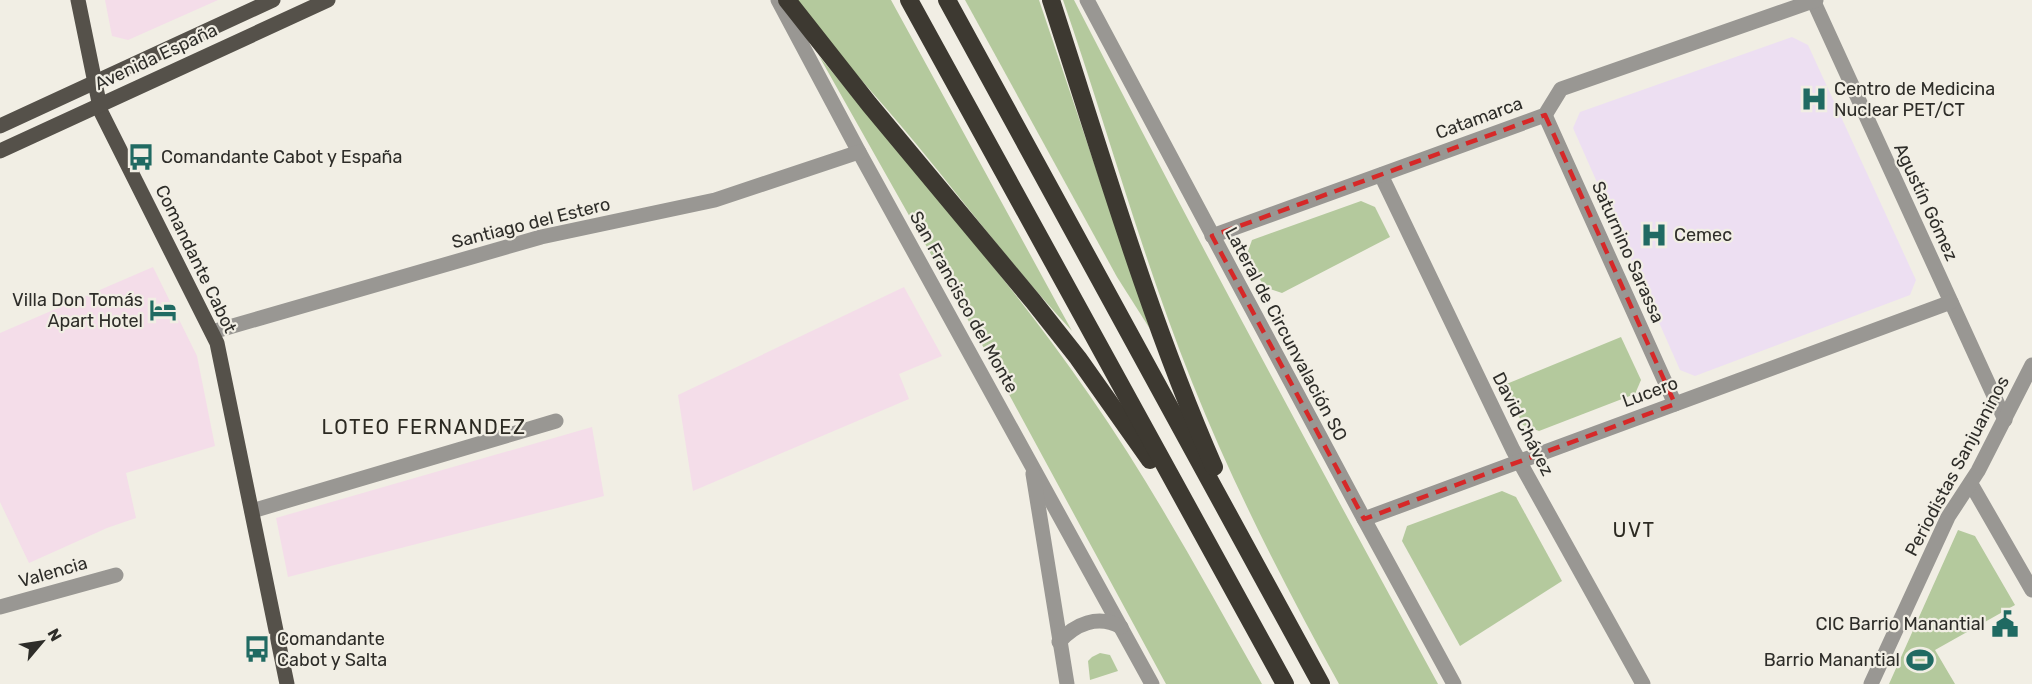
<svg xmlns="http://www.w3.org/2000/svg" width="2032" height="684" viewBox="0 0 2032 684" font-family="Rubik,sans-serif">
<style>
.commercial{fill:#f4dde9}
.medical{fill:#eddff2}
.green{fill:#b4c99d}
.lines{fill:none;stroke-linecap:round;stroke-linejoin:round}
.minor{stroke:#999793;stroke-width:15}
.major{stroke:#55514a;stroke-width:15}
.highway{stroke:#3d3931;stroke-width:18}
.marked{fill:none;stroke:#d62828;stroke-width:4.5;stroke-dasharray:12 8;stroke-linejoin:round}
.labels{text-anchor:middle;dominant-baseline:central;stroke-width:4.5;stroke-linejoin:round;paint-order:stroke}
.street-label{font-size:18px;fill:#2e2d29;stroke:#f1eee4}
.poi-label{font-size:18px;fill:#2e2d29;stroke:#f1eee4;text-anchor:start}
.neighbourhood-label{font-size:20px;letter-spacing:1.5px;fill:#2c2a22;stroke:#f1eee4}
</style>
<rect width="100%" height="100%" fill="#f1eee4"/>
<g class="commercial">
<path d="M105,0H218L128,40L112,36Z"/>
<path d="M153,267L197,356L215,446L126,473L136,518L107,528L29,563L0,502V333Z"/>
<path d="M904,287L942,356L899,374L909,399L693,491L678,395Z"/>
<path d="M592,427L604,496L288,577L276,518Z"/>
</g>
<path class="medical" d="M1792,37L1808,45L1916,280L1910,295L1695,376L1680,370L1573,128L1580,112Z"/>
<g class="green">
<path d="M797,0H891L1072,331C1017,272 968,207 917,145C877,96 833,51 797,0Z"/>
<path d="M965,0H1039L1150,329L1117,277Z"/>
<path d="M1063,0H1074C1192,230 1314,457 1438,684H1339C1285,586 1234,487 1192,382C1142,257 1107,127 1063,0Z"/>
<path d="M819,56C910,167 1008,277 1090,396C1154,488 1207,587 1262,684H1166L985,350Z"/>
<path d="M1361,201L1375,207L1390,237L1282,293L1264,287L1247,254L1252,240Z"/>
<path d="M1621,337L1641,380L1635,394L1539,431L1523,425L1504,385Z"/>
<path d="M1502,491L1516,497L1562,581L1460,646L1402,541L1407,526Z"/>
<path d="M1958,530L1975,536L2015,605L1935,650L1955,684H1889Z"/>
<path d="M1100,653L1110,655L1118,671L1090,680L1088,661L1092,657Z"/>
</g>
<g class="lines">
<g class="minor">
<path d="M778,0L859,152L1152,684"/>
<path d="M1087,0L1364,519L1454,684"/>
<path d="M1813,0L2005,420"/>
<path d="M1545,115L1675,404"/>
<path d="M1381,175L1513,450L1643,684"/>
<path d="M1212,236L1545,115L1561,89L1816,0"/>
<path d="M212,332L541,237L715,200L859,152"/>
<path d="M1033,474L1067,684"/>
<path d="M1971,484L2032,590"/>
<path d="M252,511L556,421"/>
<path d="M1364,519L1951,302"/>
<path d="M0,607L116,575"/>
<path d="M1059,642C1075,624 1098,614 1121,627"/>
<path d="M1871,684L1948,517L1978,471L2032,365"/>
</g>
<g class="major">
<path d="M78,0L101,112L217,343L287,684"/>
<path d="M0,126L273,0"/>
<path d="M0,151L328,0"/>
</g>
<g class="highway">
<path d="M787,0L869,104L1033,301L1078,358L1150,460"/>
<path d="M909,0L1285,684"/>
<path d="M947,0L1321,684"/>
<path d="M1051,0C1102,157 1148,316 1214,467"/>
</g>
</g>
<path class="marked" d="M1545,115L1675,404L1364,519L1212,236Z"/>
<defs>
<symbol id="hospital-bare" viewBox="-9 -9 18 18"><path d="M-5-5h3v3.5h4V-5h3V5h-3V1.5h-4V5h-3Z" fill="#206a62" stroke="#f1eee4" stroke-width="2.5" paint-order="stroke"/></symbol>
<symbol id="bus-bare" viewBox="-9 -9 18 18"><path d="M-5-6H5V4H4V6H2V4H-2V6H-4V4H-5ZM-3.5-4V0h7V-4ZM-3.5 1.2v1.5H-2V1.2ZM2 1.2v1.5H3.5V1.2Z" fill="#206a62" stroke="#f1eee4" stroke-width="2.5" paint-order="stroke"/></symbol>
<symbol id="hotel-bare" viewBox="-9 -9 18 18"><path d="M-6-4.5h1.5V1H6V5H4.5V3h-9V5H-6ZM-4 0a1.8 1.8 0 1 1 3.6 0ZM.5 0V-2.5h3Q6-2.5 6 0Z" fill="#206a62" stroke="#f1eee4" stroke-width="2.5" paint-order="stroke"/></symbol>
<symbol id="civic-bare" viewBox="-9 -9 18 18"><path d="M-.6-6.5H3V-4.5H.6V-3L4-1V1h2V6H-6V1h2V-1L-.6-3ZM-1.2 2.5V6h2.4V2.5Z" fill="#206a62" stroke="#f1eee4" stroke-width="2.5" paint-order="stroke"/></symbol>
<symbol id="stadium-bare" viewBox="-9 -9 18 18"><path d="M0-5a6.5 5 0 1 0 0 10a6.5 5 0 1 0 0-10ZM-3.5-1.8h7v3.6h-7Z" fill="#206a62" stroke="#f1eee4" stroke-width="2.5" paint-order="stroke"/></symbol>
</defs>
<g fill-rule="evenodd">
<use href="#hospital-bare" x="1795" y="80" width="38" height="38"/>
<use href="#bus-bare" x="122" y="138" width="38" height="38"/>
<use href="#hospital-bare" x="1635" y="216" width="38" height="38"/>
<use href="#hotel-bare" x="144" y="291" width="38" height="38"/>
<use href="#civic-bare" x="1986" y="605" width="38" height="38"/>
<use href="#bus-bare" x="238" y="630" width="38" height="38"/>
<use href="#stadium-bare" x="1901" y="641" width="38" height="38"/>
</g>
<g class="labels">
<g class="street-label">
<text transform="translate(156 57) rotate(-25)">Avenida España</text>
<text transform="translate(1479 118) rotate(-20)">Catamarca</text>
<text transform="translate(1926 202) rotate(65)">Agustín Gómez</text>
<text transform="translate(531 223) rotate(-14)">Santiago del Estero</text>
<text transform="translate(1628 252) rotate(66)">Saturnino Sarassa</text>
<text transform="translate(196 259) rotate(64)">Comandante Cabot</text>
<text transform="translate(964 302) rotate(61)">San Francisco del Monte</text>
<text transform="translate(1286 334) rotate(62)">Lateral de Circunvalación SO</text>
<text transform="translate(1650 392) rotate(-20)">Lucero</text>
<text transform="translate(1523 424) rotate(63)">David Chávez</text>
<text transform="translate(1957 466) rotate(-62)">Periodistas Sanjuaninos</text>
<text transform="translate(53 572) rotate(-16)">Valencia</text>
</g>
<g class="poi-label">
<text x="1834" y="89">Centro de Medicina<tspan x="1834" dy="21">Nuclear PET/CT</tspan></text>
<text x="161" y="157">Comandante Cabot y España</text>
<text x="1674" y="235">Cemec</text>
<text x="143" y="300" text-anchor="end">Villa Don Tomás<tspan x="143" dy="21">Apart Hotel</tspan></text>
<text x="1985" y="624" text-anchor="end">CIC Barrio Manantial</text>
<text x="277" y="639">Comandante<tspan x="277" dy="21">Cabot y Salta</tspan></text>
<text x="1900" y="660" text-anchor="end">Barrio Manantial</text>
</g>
<g class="neighbourhood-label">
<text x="424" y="427">LOTEO FERNANDEZ</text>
<text x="1634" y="530">UVT</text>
</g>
</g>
<g transform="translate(42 642) rotate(61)" stroke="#f1eee4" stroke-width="4.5" paint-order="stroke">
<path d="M0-4.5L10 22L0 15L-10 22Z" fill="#2e2d29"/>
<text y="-9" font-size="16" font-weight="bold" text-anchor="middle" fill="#2e2d29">N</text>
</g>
</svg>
